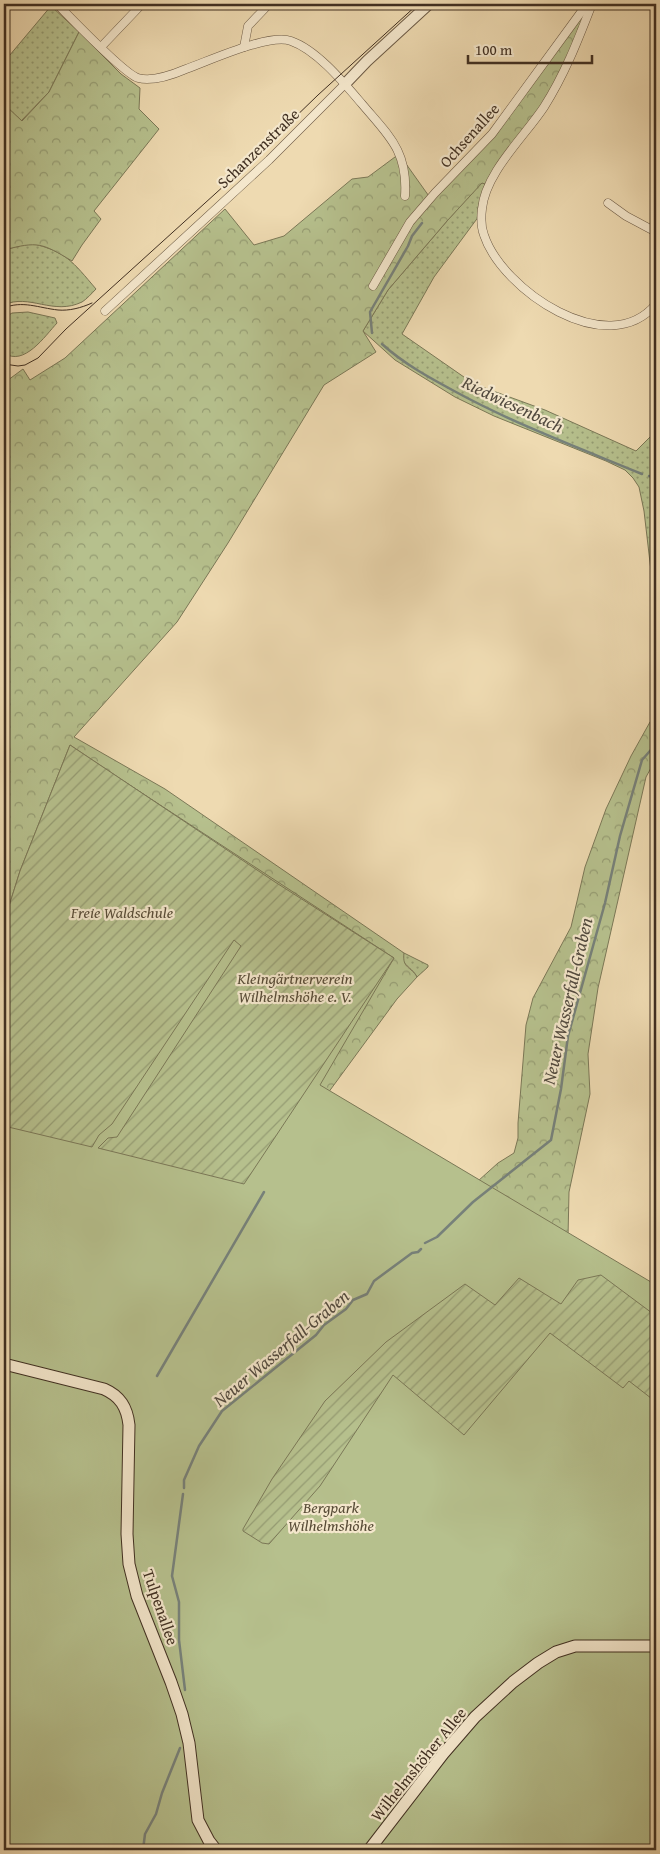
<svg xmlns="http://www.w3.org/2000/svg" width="660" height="1854" viewBox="0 0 660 1854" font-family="'Gentium Book Plus',serif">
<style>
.grass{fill:url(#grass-dots);stroke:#7b7857}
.forest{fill:url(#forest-crowns);stroke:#7b7857}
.park{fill:#b6c08d;stroke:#7b7857}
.garden{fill:url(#garden-furrows);stroke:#7b7857}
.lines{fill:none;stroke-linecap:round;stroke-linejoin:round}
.stream{stroke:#77817a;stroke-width:2.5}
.minor-casing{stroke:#6c5a45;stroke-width:9}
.tertiary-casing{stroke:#6c5a45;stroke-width:12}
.secondary-casing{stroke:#402f21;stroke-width:13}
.minor{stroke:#f4e7cc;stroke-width:8}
.tertiary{stroke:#f4e7cc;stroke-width:10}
.secondary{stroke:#f4e7cc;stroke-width:11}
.tram{stroke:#402f21;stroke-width:1}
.labels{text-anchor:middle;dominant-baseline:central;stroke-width:4.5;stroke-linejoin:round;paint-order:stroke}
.street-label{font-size:16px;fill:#402f21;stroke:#f4e7cc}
.park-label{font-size:16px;font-style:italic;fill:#584c37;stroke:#f4e7cc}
.water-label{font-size:18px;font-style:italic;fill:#524a3f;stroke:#f4e7cc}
</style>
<defs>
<pattern id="grass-dots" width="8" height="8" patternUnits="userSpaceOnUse" patternTransform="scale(1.25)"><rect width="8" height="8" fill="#b6c08d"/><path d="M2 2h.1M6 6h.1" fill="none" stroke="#959c73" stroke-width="1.8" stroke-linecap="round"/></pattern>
<pattern id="forest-crowns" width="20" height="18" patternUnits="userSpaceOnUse" patternTransform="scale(1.25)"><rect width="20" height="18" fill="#b6c08d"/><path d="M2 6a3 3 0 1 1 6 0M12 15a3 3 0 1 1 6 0" fill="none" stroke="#959c73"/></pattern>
<pattern id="garden-furrows" width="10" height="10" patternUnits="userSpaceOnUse" patternTransform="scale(1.25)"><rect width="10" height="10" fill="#b6c08d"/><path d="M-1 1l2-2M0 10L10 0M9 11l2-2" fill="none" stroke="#959c73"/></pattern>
</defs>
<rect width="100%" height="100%" fill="#eedab1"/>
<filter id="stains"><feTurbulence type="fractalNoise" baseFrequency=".004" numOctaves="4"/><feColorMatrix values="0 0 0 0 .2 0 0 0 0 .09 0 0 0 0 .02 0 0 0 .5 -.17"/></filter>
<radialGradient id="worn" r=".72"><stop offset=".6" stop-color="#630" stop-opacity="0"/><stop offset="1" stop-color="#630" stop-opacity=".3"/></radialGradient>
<g class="grass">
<path d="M51,6L79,32L49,92L21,121L4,104V62Z"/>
<path d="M482,182L485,184L479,204V216L434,277L402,334L474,384L545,410L636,451L656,431V614L644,511L639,487L633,478L625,470L606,461L494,416L455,397L395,360L363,331L388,290L447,221Z"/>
<path d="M30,243C66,251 73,262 96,289C92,293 87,299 82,302C53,316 29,293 4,305V250Z"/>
<path d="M28,312L55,318L57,323C45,336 24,367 4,353V318L12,313Z"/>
<path d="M404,953L428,965V967L417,977C413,969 406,967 402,959Z"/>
</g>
<g class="forest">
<path d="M589,4L563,70L542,106L485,184L482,183L447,221L388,290L363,331L376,352L324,385L228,543L177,622L74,737L165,789L404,953C402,969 411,966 417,977L397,999L328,1093L316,1087L275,882L70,745L20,871L4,922V383L23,369L30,380L65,358L225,209L254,245L284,236L352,179L368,177L399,154L431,199L493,136Z"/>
<path d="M79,32L121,74L140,88L139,109L159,129L94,211L101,219L82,245L72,261C42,243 38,241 4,250V104L22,121L49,92Z"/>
<path d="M656,715V759L646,777L598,988L588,1054L590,1094L569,1192L568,1237L468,1190L498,1163L514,1153L518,1138V1123L526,1025L533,998L571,927L585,867L606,809L631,756L650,722Z"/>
</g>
<path class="park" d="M125,782L394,958L320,1085L656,1285V1850H4V959Z"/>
<g class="garden">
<path d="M70,745L275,882L394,958L244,1184L98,1148L108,1138L117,1137L241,946L234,940L112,1124L99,1135L92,1147L4,1126V922L20,871Z"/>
<path d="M601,1275L656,1316V1402L629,1381L623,1388L550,1333L464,1435L393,1375L320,1486L269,1544L262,1543L243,1531V1529L272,1479L325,1401L386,1342L465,1284L495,1305L519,1278L561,1304L578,1280Z"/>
</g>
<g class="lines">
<g class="stream">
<path d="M4,15L8,10"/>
<path d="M372,333L370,312L408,246L412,236L422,223"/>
<path d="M382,344C404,364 430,378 456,392C515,424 579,448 642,474"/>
<path d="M649,476L656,478"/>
<path d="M425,1243L437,1237L473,1202L551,1140L561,1089L568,1036L605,903L620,836L642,760L656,744"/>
<path d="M157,1376L264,1192"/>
<path d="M184,1488V1480L199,1446L222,1411L316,1335L324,1325L346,1309L353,1300L367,1294L374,1281L412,1253L418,1252L421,1249"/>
<path d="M183,1494L172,1576L179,1602V1640L185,1690"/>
<path d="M143,1850L145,1834L156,1814L162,1793L180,1748"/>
</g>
<defs>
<g id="minor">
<path d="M57,4C70,17 124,74 138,78C153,82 172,75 186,69C209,61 269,33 291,41C317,50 344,83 362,104C389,136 408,151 405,196"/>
<path d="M592,4C578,40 565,74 544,107C525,136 485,173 482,209C481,217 481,227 484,235C502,290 608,362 656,304"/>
<path d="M101,47L142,4"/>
<path d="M244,47L248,26L269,4"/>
<path d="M608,203L626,216L656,232"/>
<path d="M373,286L410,222L435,193L492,134L587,4"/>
<path d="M105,311L269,160L345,84"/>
</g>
<path id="tertiary" d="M345,84L367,61L429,4"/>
<g id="secondary">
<path d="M4,1364L104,1389C120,1396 127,1407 129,1425L127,1534L129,1564L137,1596L171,1682L182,1714L189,1743L198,1820L209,1841L216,1850"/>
<path d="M369,1850L443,1754L475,1717L513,1682L538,1663L556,1652L575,1646H656"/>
</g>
</defs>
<use href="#minor" class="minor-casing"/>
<use href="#tertiary" class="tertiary-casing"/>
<use href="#secondary" class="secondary-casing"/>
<use href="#minor" class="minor"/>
<use href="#tertiary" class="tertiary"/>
<use href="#secondary" class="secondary"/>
<g class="tram">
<path d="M4,308C22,300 39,308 58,310C69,311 81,308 92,303"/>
<path d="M4,364L18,366L25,365L38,358L66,329L226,184L318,95L418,4"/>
</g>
</g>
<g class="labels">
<g class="street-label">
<text transform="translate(469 135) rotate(-48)">Ochsenallee</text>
<text transform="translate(258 148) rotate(-44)">Schanzenstraße</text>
<text transform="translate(161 1607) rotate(71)">Tulpenallee</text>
<text transform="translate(418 1764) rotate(-51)">Wilhelmshöher Allee</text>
</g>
<g class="park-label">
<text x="122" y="912">Freie Waldschule</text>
<text x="295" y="978">Kleingärtnerverein<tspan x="295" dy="18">Wilhelmshöhe e. V.</tspan></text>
<text x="331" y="1507">Bergpark<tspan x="331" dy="18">Wilhelmshöhe</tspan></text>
</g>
<g class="water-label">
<text transform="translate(513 404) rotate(25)">Riedwiesenbach</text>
<text transform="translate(567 1001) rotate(-77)">Neuer Wasserfall-Graben</text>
<text transform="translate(281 1348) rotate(-40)">Neuer Wasserfall-Graben</text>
</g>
</g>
<rect width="660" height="1854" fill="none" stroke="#eedab1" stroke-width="20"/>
<rect x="5" y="5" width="650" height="1844" fill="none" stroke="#402f21" stroke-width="2.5"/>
<rect x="10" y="10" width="640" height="1834" fill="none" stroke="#402f21"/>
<path d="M468 55v8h124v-8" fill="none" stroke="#402f21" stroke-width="2.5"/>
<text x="475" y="55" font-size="15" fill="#402f21" stroke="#f4e7cc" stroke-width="4" paint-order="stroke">100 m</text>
<rect width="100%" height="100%" filter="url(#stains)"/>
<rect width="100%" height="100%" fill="url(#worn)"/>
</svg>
